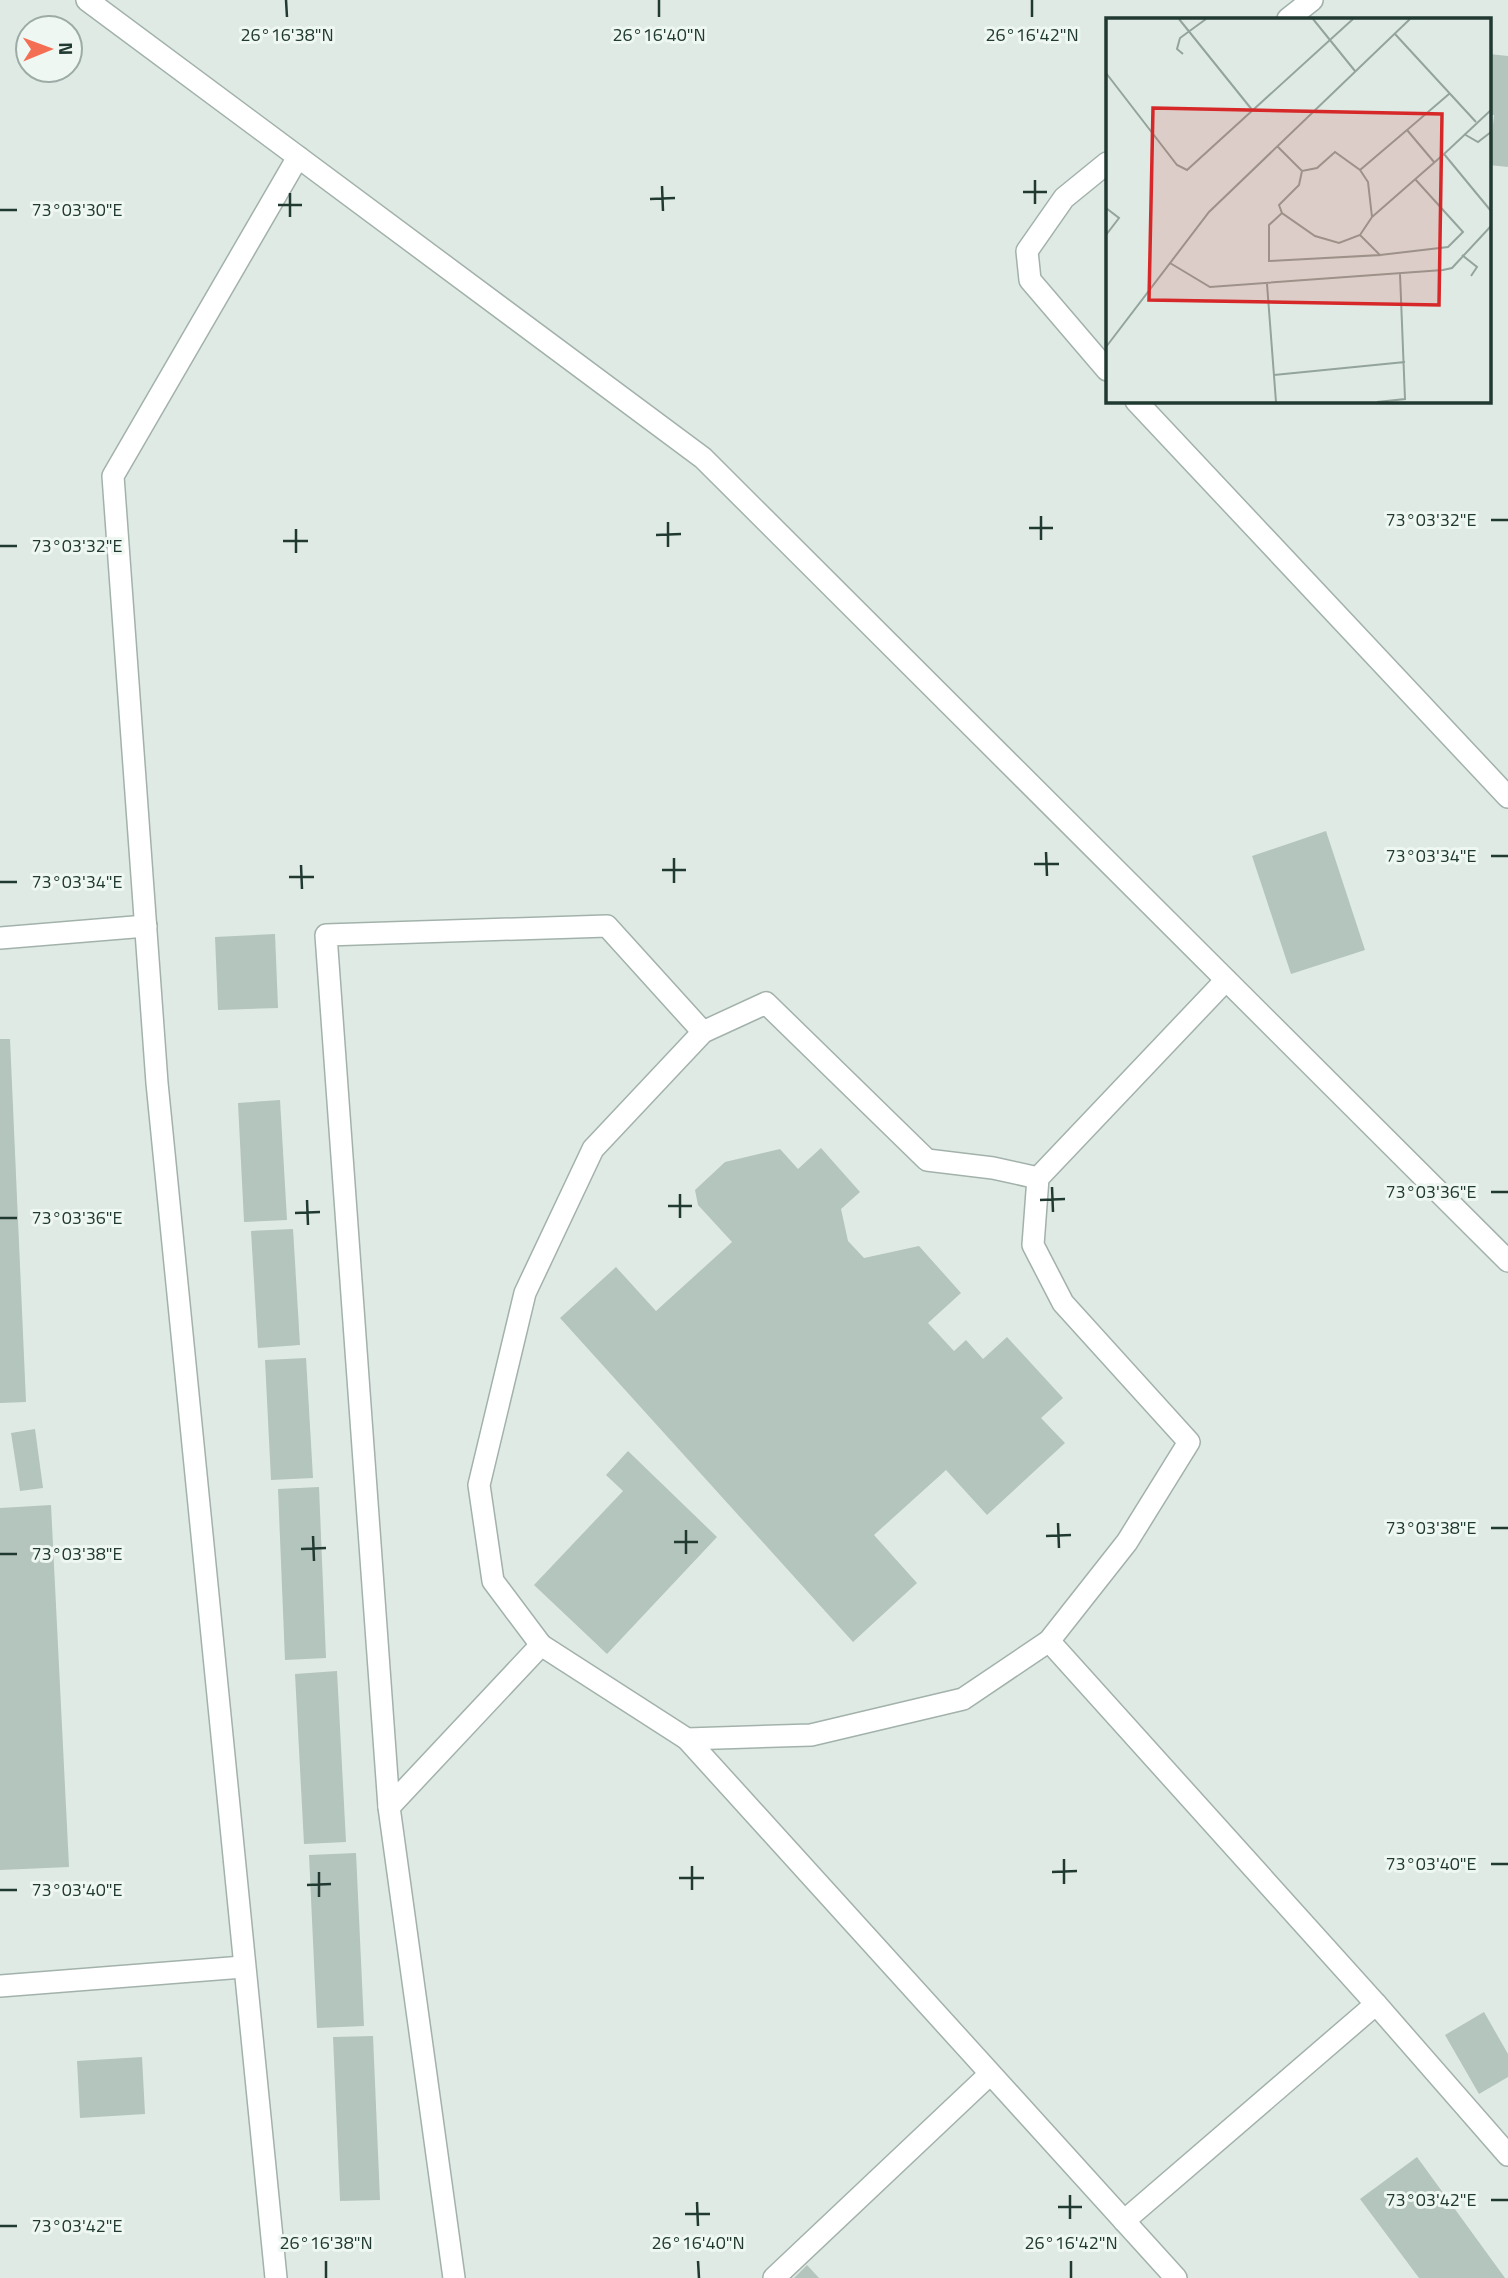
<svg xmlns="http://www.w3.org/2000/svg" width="1508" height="2278" viewBox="0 0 1508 2278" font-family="'Titillium Web',sans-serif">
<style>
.building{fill:#b4c5bd}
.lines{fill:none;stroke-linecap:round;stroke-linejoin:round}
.service-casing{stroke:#a2b2ab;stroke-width:24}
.minor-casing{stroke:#a2b2ab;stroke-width:24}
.tertiary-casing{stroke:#a2b2ab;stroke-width:24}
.service{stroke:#fff;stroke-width:21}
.minor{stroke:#fff;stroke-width:21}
.tertiary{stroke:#fff;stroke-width:21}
.ticks{fill:none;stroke:#203a31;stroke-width:2.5}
.inset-road{fill:none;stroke:#93a49c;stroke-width:2}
.view{fill:#d62828;fill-opacity:0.15;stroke:#d62828;stroke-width:3.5}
.inset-edge{fill:none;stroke:#203a31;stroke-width:3.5}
.ticks-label{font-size:18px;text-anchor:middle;fill:#203a31;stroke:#eff7f2;stroke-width:6;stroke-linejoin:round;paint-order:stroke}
</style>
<rect width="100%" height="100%" fill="#dfeae4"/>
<g class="building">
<path d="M1489,54L1508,56V167L1489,165L1494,115H1489Z"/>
<path d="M1326,831L1365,950L1291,974L1252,856Z"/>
<path d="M275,934L278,1008L218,1010L215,937Z"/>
<path d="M0,1039H10L26,1402L0,1403Z"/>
<path d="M280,1100L287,1220L244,1222L238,1103Z"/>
<path d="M821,1148L860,1192L841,1209L848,1241L864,1258L919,1246L961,1293L928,1323L954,1351L966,1340L983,1359L1007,1337L1063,1398L1041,1418L1065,1443L987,1515L946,1470L874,1535L917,1583L853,1642L560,1318L616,1267L656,1311L732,1242L698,1205L695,1190L725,1162L780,1149L798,1169Z"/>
<path d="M293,1229L300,1345L258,1348L251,1231Z"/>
<path d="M306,1358L313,1478L271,1480L265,1360Z"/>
<path d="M35,1429L43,1488L20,1491L11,1433Z"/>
<path d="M628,1451L717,1537L607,1654L534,1585L623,1491L606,1475Z"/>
<path d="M319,1487L326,1658L285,1660L278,1489Z"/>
<path d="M51,1505L69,1867L0,1870V1508Z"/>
<path d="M337,1671L346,1842L304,1844L295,1674Z"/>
<path d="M356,1853L364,2026L317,2028L309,1855Z"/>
<path d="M1484,2012L1508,2054V2077L1479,2094L1445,2035Z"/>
<path d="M373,2036L380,2200L340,2201L333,2037Z"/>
<path d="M142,2057L145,2114L80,2118L77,2061Z"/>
<path d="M1417,2157L1505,2278H1419L1360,2199Z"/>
<path d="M807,2265L819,2278H794Z"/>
</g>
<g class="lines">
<defs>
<g id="service">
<path d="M1038,1178L993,1168L927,1160L766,1003L703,1032L593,1149L525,1293L479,1485L493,1581L541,1645L687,1739L811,1735L963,1699L1049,1641L1127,1542L1189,1442L1063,1303L1033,1245L1038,1178L1226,980"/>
<path d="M1049,1641L1376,2004"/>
<path d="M541,1645L389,1807L326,935L607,926L703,1032"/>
<path d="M389,1807L454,2278"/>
<path d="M774,2278L990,2074"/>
</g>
<g id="minor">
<path d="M1288,19L1312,0"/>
<path d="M1107,163L1064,198L1027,251L1030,280L1107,370"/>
<path d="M1136,401L1508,797"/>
<path d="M0,938L146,926"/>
<path d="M687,1739L1176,2278"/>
<path d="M0,1986L243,1967"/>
<path d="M1124,2221L1376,2004L1508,2155"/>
<path d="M276,2278L157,1083L113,476L298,157"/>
</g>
<path id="tertiary" d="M87,0L703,458L1508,1261"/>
</defs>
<use href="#service" class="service-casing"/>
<use href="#minor" class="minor-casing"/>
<use href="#tertiary" class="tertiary-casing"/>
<use href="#service" class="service"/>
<use href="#minor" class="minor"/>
<use href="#tertiary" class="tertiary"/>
</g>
<path class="ticks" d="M286,0L287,17M659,0V17M1032,0V17M1035,180V204M662,186L663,211M1023,192H1047M290,193V217M650,199L675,198M278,205H302M0,210H17M1041,516V540M1491,520H1508M668,522V547M1029,528H1053M296,529V553M656,535L681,534M283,541H308M0,546H17M1046,852L1047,876M1491,856H1508M674,858V883M1034,864H1059M301,865L302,889M662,870H686M289,877H314M0,882H17M1052,1187L1053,1212M1491,1192H1508M680,1194V1218M307,1200L308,1225M1040,1200L1065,1199M668,1206H692M295,1213L320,1212M0,1218H17M1058,1523L1059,1548M1491,1528H1508M686,1530V1554M313,1536L314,1561M1046,1536L1071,1535M674,1542H698M301,1549L326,1548M0,1554H17M1064,1859V1884M1491,1864H1508M692,1866V1890M319,1872V1897M1052,1872L1077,1871M679,1878H704M307,1885L331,1884M0,1890H17M1070,2195V2219M1491,2200H1508M697,2202L698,2226M1058,2207H1082M685,2214H710M0,2226H17M326,2261V2278M698,2261L699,2278M1071,2261V2278"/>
<g transform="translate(1106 18)">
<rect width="385" height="385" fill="#dfeae4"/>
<path class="inset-road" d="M73,1L147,93M207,1L249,53M289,16L370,104M77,36L71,31L74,20L100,1M0,55L71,147L81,152L247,1M385,92L338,136L385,193M358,116L372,124L385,114M171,128L196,153L211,150L229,134L254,152L262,164L266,199L254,217L233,225L209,218L176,195L173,187L193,167L196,153M328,144L301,112L343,76M254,152L301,112M0,190L13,200L0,217M176,195L163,207V243L274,237L254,217M266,199L338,136M274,237L342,229L357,214L309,161M356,237L371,249L365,258M64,245L104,269L337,252L346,250L385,208M161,266L170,384M0,329L103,194L304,1M168,357L299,344M271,384L299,381L294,256"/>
<path class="view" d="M47,90L336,96L333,287L43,282Z"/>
<rect width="385" height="385" class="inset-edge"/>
</g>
<g class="ticks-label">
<text x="287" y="41">26°16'38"N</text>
<text x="659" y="41">26°16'40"N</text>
<text x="1032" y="41">26°16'42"N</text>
<text x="77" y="216">73°03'30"E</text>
<text x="1431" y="526">73°03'32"E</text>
<text x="77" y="552">73°03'32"E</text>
<text x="1431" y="862">73°03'34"E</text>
<text x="77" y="888">73°03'34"E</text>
<text x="1431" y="1198">73°03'36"E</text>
<text x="77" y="1224">73°03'36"E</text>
<text x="1431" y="1534">73°03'38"E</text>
<text x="77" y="1560">73°03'38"E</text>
<text x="1431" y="1870">73°03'40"E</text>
<text x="77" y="1896">73°03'40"E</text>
<text x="1431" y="2206">73°03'42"E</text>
<text x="77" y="2232">73°03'42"E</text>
<text x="326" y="2249">26°16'38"N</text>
<text x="698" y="2249">26°16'40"N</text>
<text x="1071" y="2249">26°16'42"N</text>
</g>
<g transform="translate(49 49) rotate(89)"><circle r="33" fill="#eff7f2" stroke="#9caba5" stroke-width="2"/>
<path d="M0-5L12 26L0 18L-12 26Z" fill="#f46e54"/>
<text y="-10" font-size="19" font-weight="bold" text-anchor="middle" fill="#203a31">N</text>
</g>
</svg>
